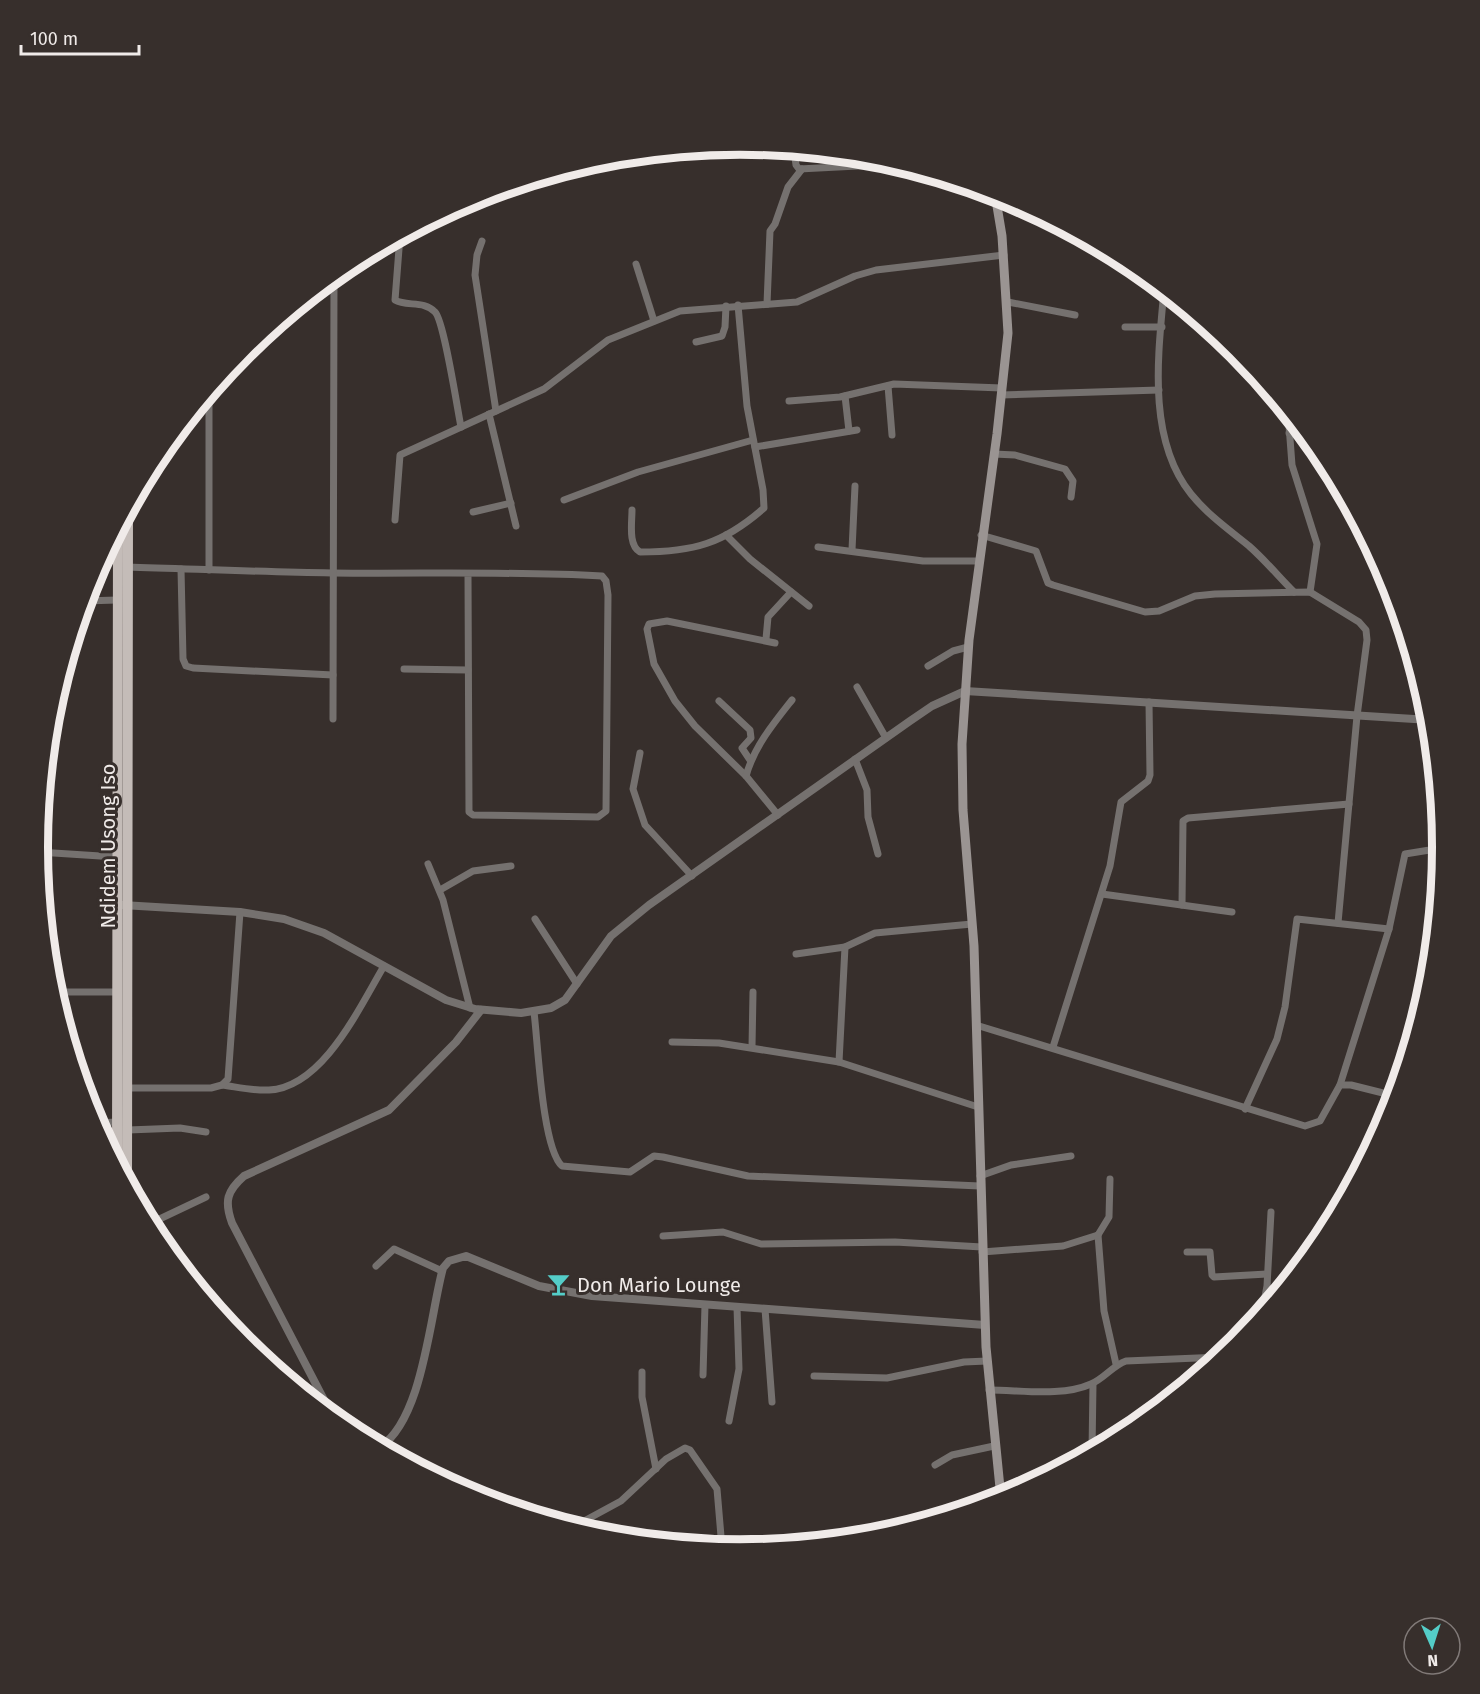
<svg xmlns="http://www.w3.org/2000/svg" width="1480" height="1694" viewBox="0 0 1480 1694" font-family="'Fira Sans',sans-serif">
<style>
.lines{fill:none;stroke-linecap:round;stroke-linejoin:round}
.minor{stroke:#75716f;stroke-width:7}
.tertiary{stroke:#75716f;stroke-width:8}
.secondary{stroke:#9a9492;stroke-width:9}
.trunk{stroke:#c4bcb8;stroke-width:10}
.labels{text-anchor:middle;dominant-baseline:central;stroke-width:6;stroke-linejoin:round;paint-order:stroke}
.street-label{font-size:20px;fill:#f0ebe9;stroke:#372f2c}
.poi-label{font-size:20px;fill:#f0ebe9;stroke:#372f2c;text-anchor:start}
.rim{fill:none;stroke:#f0ebe9;stroke-width:8}
</style>
<rect width="100%" height="100%" fill="#372f2c"/>
<g class="lines">
<g class="minor">
<path d="M794,150L796,165L799,169L897,164"/>
<path d="M400,236L395,300C406,307 424,300 435,312C444,321 457,407 461,427"/>
<path d="M482,241L477,255L475,275L496,411"/>
<path d="M636,264L654,321"/>
<path d="M1164,290C1158,356 1147,439 1191,494C1208,515 1228,529 1249,546C1265,560 1279,577 1294,592"/>
<path d="M1008,302L1075,315"/>
<path d="M767,304L770,231L775,224L788,187L802,169"/>
<path d="M1125,327H1162"/>
<path d="M696,342L722,336L725,327L726,306"/>
<path d="M888,386L892,435"/>
<path d="M209,392V570"/>
<path d="M1001,395L1159,390"/>
<path d="M845,396L849,431"/>
<path d="M789,401L840,397L894,384L1002,388"/>
<path d="M1288,412L1292,465L1317,544L1310,592"/>
<path d="M489,414L516,526"/>
<path d="M1289,433L1306,434"/>
<path d="M755,447L857,430"/>
<path d="M994,454L1015,455L1065,469L1073,481L1071,497"/>
<path d="M564,500L638,472L753,440"/>
<path d="M632,510C632,523 628,545 640,552C693,552 723,544 764,508L763,490L747,406L738,305"/>
<path d="M473,512L511,503"/>
<path d="M395,520L400,455L544,389L608,340L680,311L797,302L855,276L876,270L1004,255"/>
<path d="M726,535L750,559L809,606"/>
<path d="M981,535L1036,551L1048,583L1053,585L1145,612L1159,611L1195,596L1215,594L1310,592L1359,622L1366,630L1367,640L1357,716L1338,923"/>
<path d="M818,547L923,561H978"/>
<path d="M852,550L855,486"/>
<path d="M127,567C196,569 264,572 332,573C422,574 512,571 602,576L606,581L608,595L606,811L598,817L473,815L469,812L468,574"/>
<path d="M181,569L183,659L186,666L193,668L333,675"/>
<path d="M84,601L117,600"/>
<path d="M766,639L768,617L791,592"/>
<path d="M775,643L667,621L649,624L647,629L654,664L675,701L695,726L746,776L778,815"/>
<path d="M928,666L953,651L968,647"/>
<path d="M404,669L468,670"/>
<path d="M857,687L886,738"/>
<path d="M719,701L750,730L751,738L742,748L750,760"/>
<path d="M333,719L334,276"/>
<path d="M640,753L633,789L645,825L692,876"/>
<path d="M855,759L867,790L868,817L878,854"/>
<path d="M746,776C754,747 773,724 792,700"/>
<path d="M38,852L116,857"/>
<path d="M428,864L443,900L470,1008"/>
<path d="M440,890L473,871L511,866"/>
<path d="M1102,894L1232,912"/>
<path d="M1182,905L1183,821L1188,818L1349,804"/>
<path d="M535,919L577,984"/>
<path d="M796,954L845,947L875,933L972,924"/>
<path d="M53,992H118"/>
<path d="M534,1012C538,1043 542,1148 562,1166L630,1172L654,1156L663,1157L748,1176L980,1186"/>
<path d="M976,1025L1305,1126L1320,1121L1340,1085H1351L1395,1096"/>
<path d="M672,1042L719,1043L839,1062L978,1107"/>
<path d="M752,1047L753,992"/>
<path d="M1053,1047L1110,866L1121,802L1148,781L1150,775L1149,702"/>
<path d="M839,1062L845,947"/>
<path d="M222,1085C237,1087 254,1091 269,1090C323,1087 359,1008 384,966"/>
<path d="M1340,1085L1389,929L1405,854L1442,848"/>
<path d="M128,1088H211L222,1085L228,1079L240,912"/>
<path d="M1245,1109L1277,1039L1285,1007L1297,919L1389,929"/>
<path d="M95,1123L117,1122"/>
<path d="M128,1130L180,1128L206,1132"/>
<path d="M980,1176L1011,1165L1071,1156"/>
<path d="M149,1224L206,1197"/>
<path d="M1098,1235L1104,1311L1116,1364"/>
<path d="M663,1236L723,1232L761,1244L895,1242L982,1247"/>
<path d="M982,1252L1063,1246L1098,1235L1109,1217L1110,1179"/>
<path d="M1187,1252H1210L1212,1275L1214,1277L1267,1274"/>
<path d="M376,1266L394,1249L442,1271"/>
<path d="M765,1309L772,1402"/>
<path d="M1262,1313L1267,1286L1271,1212"/>
<path d="M642,1372V1397L656,1469"/>
<path d="M703,1375L705,1305"/>
<path d="M814,1376L887,1378L964,1362L987,1361"/>
<path d="M989,1390C1021,1390 1062,1397 1091,1384C1105,1378 1112,1366 1126,1361L1221,1357"/>
<path d="M729,1421L739,1369L737,1307"/>
<path d="M1092,1451L1093,1384"/>
<path d="M935,1465L952,1455L994,1446"/>
<path d="M580,1523L592,1533"/>
<path d="M573,1527L621,1501L666,1459L685,1448L690,1450L717,1489L722,1548"/>
</g>
<g class="tertiary">
<path d="M122,905L240,912L284,919L324,933L446,1000L475,1009L521,1013L551,1008L565,1000L611,936L649,905L910,721L932,706L965,691L1430,720"/>
<path d="M333,1417L232,1223C224,1201 227,1191 244,1176L389,1110L456,1042L481,1010"/>
<path d="M380,1447C423,1419 430,1315 443,1268L449,1261L466,1256L539,1286L592,1296L985,1325"/>
</g>
<path class="secondary" d="M995,194L1002,236L1008,333L997,434L969,640L962,744L963,810L974,946L986,1347L1001,1498"/>
<g class="trunk">
<path d="M117,1164L118,528"/>
<path d="M127,1183L128,509"/>
</g>
</g>
<defs>
<symbol id="bar-bare" viewBox="-9 -9 18 18"><path d="M-6-5H6L.8 .8V4.5H3.5V6h-7V4.5H-.8V.8Z" fill="#54cdc8" stroke="#372f2c" stroke-width="2.5" paint-order="stroke"/></symbol>
</defs>
<g fill-rule="evenodd">
<use href="#bar-bare" x="542" y="1268" width="33" height="33"/>
</g>
<g class="labels">
<g class="street-label">
<text transform="translate(108 846) rotate(-90)">Ndidem Usong Iso</text>
</g>
<g class="poi-label">
<text x="577" y="1285">Don Mario Lounge</text>
</g>
</g>
<path d="M0 0H1480V1694H0ZM48 847a692 692 0 1 1 1384 0a692 692 0 1 1-1384 0Z" fill="#372f2c" fill-rule="evenodd"/>
<path class="rim" d="M48 847a692 692 0 1 1 1384 0a692 692 0 1 1-1384 0Z"/>
<g transform="translate(1432 1646) rotate(177)"><circle r="28" fill="#372f2c" stroke="#817a78" stroke-width="1.5"/>
<path d="M0-4.5L10 22L0 15L-10 22Z" fill="#54cdc8"/>
<text y="-9" font-size="16" font-weight="bold" text-anchor="middle" fill="#f0ebe9">N</text>
</g>
<path d="M21 45v9h118v-9" fill="none" stroke="#f0ebe9" stroke-width="3"/>
<text x="30" y="45" font-size="18" fill="#f0ebe9" stroke="#372f2c" stroke-width="4.5" paint-order="stroke">100 m</text>
</svg>
